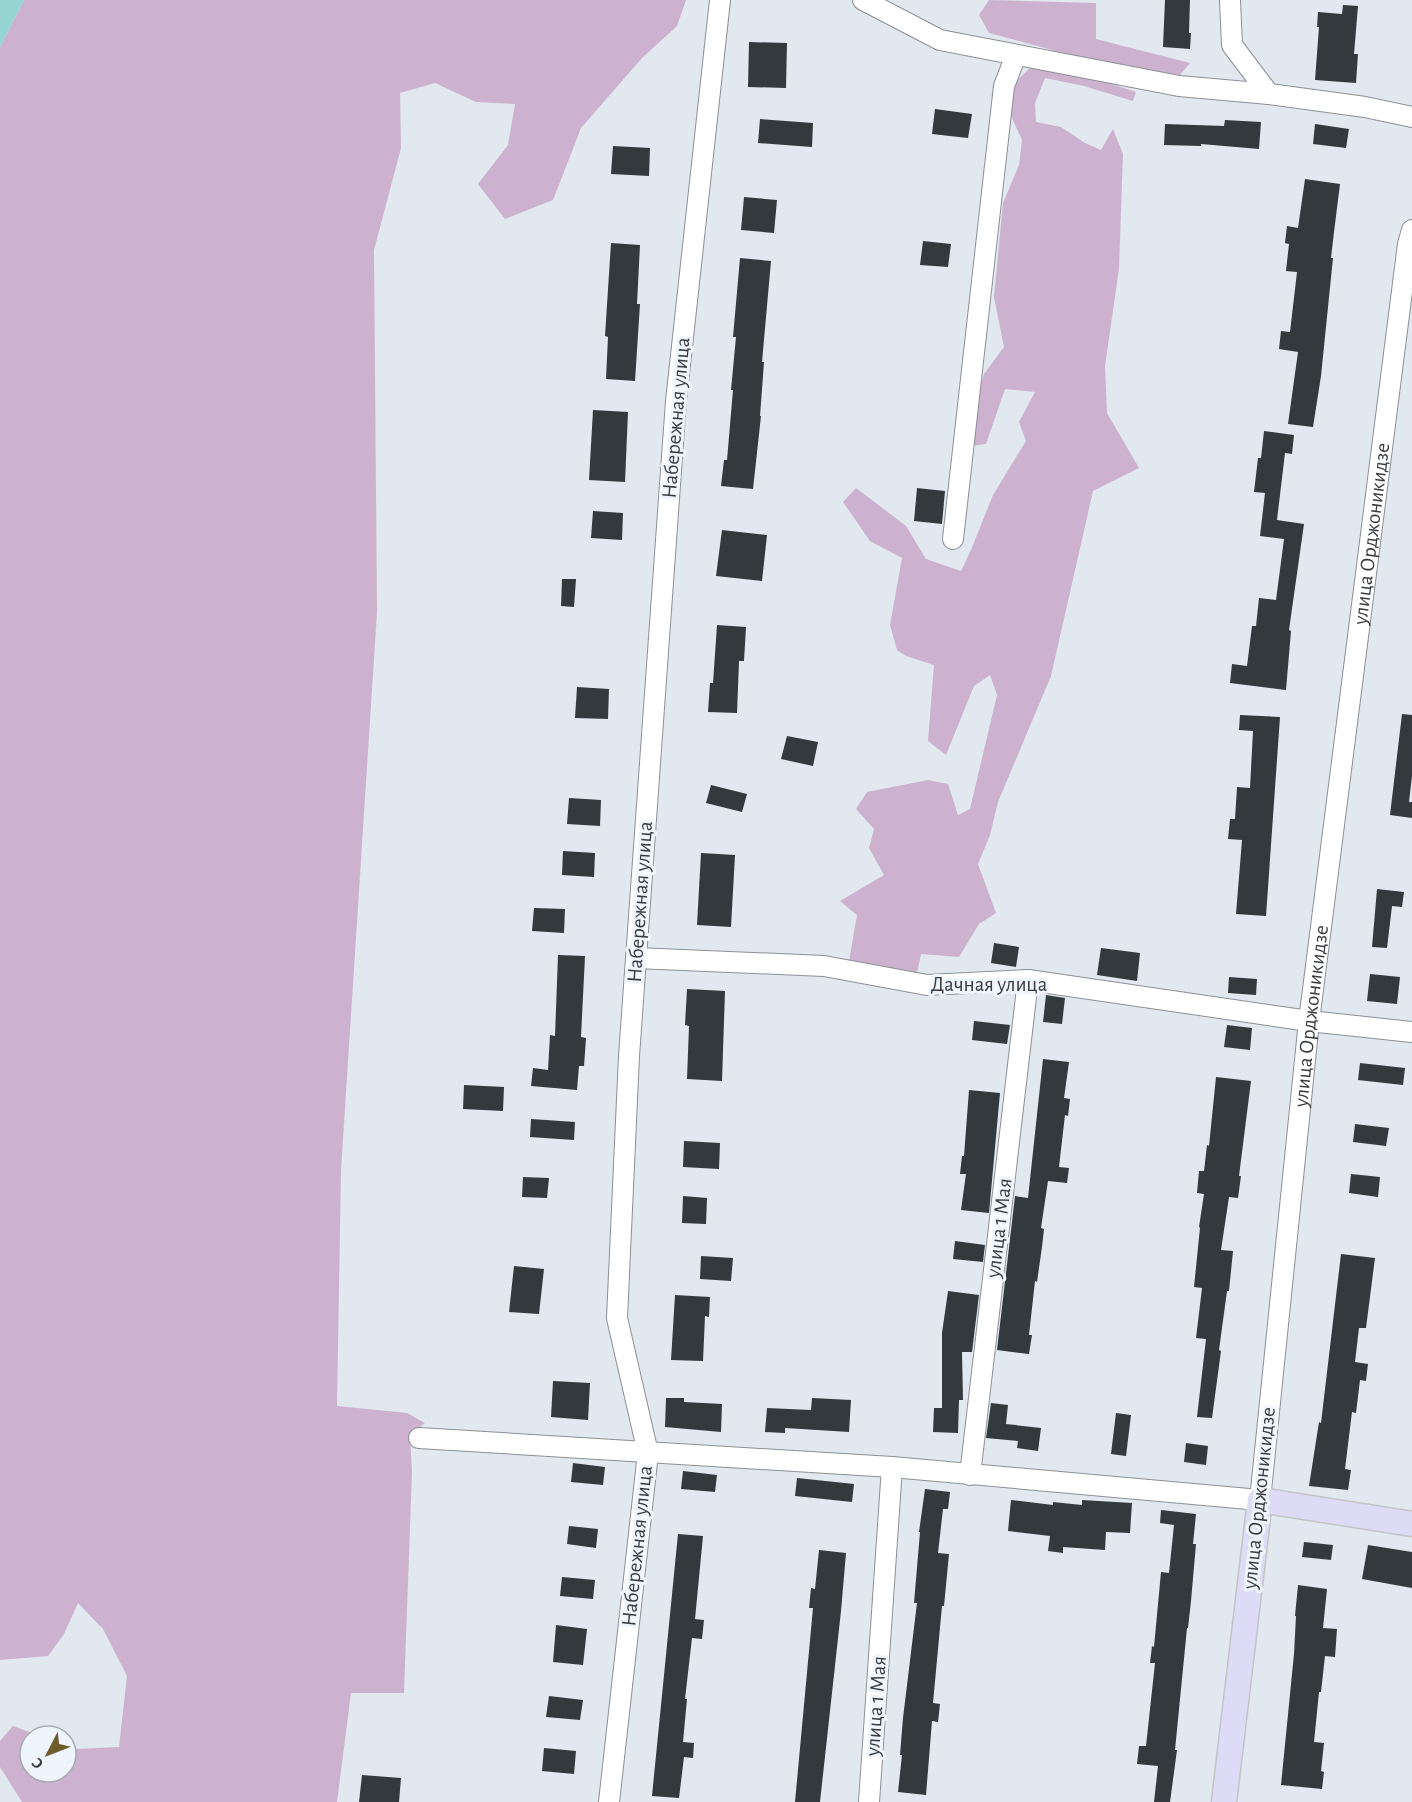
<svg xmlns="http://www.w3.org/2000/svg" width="1412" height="1802" viewBox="0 0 1412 1802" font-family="'Alegreya Sans',sans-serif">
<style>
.green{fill:#ccb2ce}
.water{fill:#94d5d1}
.building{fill:#323a3d}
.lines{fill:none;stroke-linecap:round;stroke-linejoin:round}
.minor-casing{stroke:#8b9097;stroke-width:22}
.major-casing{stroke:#c4c4c5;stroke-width:27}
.minor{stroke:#fff;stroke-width:20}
.major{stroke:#dddbf5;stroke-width:24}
.labels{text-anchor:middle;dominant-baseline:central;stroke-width:6;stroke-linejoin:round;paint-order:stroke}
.street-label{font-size:21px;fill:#393b3e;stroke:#eff5fd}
</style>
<rect width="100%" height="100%" fill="#e2e8ef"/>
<g class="green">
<path d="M24,0H686L677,26L642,58L581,128L553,200L505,219L478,184L508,145L515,104L476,102L435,83L400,93L401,148L374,250L377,612L341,1170L337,1406L407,1413L425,1423L410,1435L412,1472L404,1693H351L337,1802H22L0,1767V1741L13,1726L41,1736H30V1772H66V1745L76,1749L119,1747L127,1676L103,1629L78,1603L64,1634L48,1656L0,1660V47Z"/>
<path d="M989,0L1096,3V39L1190,63L1180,75L1086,59L989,33L979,15Z"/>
<path d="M1030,68L1066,69L1136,92L1133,101L1084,86L1045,78L1035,103L1036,122L1061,127L1085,143L1101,150L1113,129L1123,154L1119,269L1105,366L1107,413L1139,468L1093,491L1051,676L998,802L990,835L978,864L996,913L979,924L959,957L921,954L917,973L849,961L857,915L840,901L884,875L869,848L874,829L856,809L867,792L928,780L948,784L958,815L970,809L997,695L990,675L974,686L946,755L928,741L934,665L906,656L897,650L890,625L902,558L870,541L843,502L856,488L906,526L926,559L961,571L971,550L993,495L1026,441L1019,422L1035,392L1005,389L986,444L971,446L967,431L984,374L1004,347L994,297L1003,203L1019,165L1022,140L1007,107L1014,83Z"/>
</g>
<path class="water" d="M0,0H24L0,47Z"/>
<g class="building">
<path d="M1165,0H1190L1189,33H1191L1190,49L1163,47Z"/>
<path d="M1343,5L1358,6L1354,54H1358L1356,83L1315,80L1319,27H1317L1318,12L1342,14Z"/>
<path d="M749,42L787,43L786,88L748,87Z"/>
<path d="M935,109L972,114L968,138L932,134Z"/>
<path d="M760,119L813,123L812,147L758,143Z"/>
<path d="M1225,120L1261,122L1259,149L1201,144V146L1164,145L1165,124L1224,126Z"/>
<path d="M1315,124L1349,129L1346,148L1313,144Z"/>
<path d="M613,146L650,148L649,176L611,174Z"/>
<path d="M1305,179L1340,184L1334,232L1331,258H1333L1321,376L1313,427L1288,424L1298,352L1279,349L1281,331L1290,332L1297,272L1286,271L1289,244L1285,243L1287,226L1298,228Z"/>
<path d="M744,197L777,200L774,233L741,230Z"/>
<path d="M923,241L951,244L948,267L920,265Z"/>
<path d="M611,243L640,245L637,304H640L635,381L606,379L608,337L605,336Z"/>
<path d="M740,258L771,261L762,362H764L760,416H761L753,489L721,486L724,460H727L733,390H731L736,337H733Z"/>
<path d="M593,410L628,412L625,482L589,480Z"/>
<path d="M1264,431L1294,435L1292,454L1285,453L1277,520L1304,524L1289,630L1291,631L1286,690L1230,683L1232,664L1247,666L1252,626H1256L1259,598L1276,600L1284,539L1260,536L1265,493L1254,492L1258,458H1261Z"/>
<path d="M917,488L945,491L942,524L914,521Z"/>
<path d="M593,511L623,513L622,540L591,538Z"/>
<path d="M722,530L767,535L762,581L716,576Z"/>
<path d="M562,579H576L574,607L561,606Z"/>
<path d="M717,625L746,627L744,661H739L737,713L708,712L710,683H713Z"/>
<path d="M577,687L609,689L608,719L575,718Z"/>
<path d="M1402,714L1412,715V776L1409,802H1412V818L1390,815Z"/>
<path d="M1240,715L1280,717L1266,916L1236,914L1242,840L1228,839L1230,819H1235L1237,787L1250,788L1253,731L1239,730Z"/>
<path d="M787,736L818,742L813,766L781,759Z"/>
<path d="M711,785L747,794L742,812L706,803Z"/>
<path d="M569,798L601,800L600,826L567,824Z"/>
<path d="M563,851L595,853L594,877L562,875Z"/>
<path d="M701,853L735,855L731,927L697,925Z"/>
<path d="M1377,889L1404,892L1402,907L1392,906L1387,948L1372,947Z"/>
<path d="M534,908L565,909L564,933L532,931Z"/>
<path d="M994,943L1019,947L1016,967L991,963Z"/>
<path d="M1101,948L1140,953L1137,981L1097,975Z"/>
<path d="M558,955L585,956L581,1037L586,1038L584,1066H579L577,1090L531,1086L533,1068L548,1070L550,1035L555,1036Z"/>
<path d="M1370,974L1400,977L1397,1004L1367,1001Z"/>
<path d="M1229,977L1257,979L1256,995L1228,993Z"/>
<path d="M687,989L725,991L722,1081L687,1079L689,1026L685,1025Z"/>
<path d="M1046,995L1065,998L1062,1024L1043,1022Z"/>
<path d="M974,1021L1010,1025L1007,1044L972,1040Z"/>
<path d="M1227,1025L1252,1028L1250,1050L1224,1047Z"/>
<path d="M1043,1059L1069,1062L1064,1098L1070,1099L1068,1116L1065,1115L1059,1167L1069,1168L1067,1183L1048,1181L1041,1228L1044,1229L1042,1247L1037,1282L1035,1281L1029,1335H1032L1029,1354L997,1350L1015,1196L1028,1198Z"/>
<path d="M1360,1063L1405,1068L1403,1085L1358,1080Z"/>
<path d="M1216,1077L1251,1081L1239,1176H1241L1238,1198L1229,1197L1221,1250L1233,1251L1229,1291H1227L1219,1350L1221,1351L1212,1418L1197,1417L1206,1339L1196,1338L1202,1288L1194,1287L1200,1228L1199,1227L1204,1194L1197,1193L1199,1171H1204L1207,1145L1209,1146Z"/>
<path d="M464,1085L504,1087L503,1111L463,1109Z"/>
<path d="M969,1090L1000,1093L989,1213L961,1210L966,1174H960L962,1156H964Z"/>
<path d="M531,1119L575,1122L574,1140L530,1137Z"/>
<path d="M1355,1124L1389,1128L1386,1146L1353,1142Z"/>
<path d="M684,1141L720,1143L719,1169L683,1167Z"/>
<path d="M1351,1174L1380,1177L1378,1197L1349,1193Z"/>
<path d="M523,1177L549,1178L547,1198L522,1197Z"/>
<path d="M683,1196L707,1198L706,1224L682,1223Z"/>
<path d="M955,1241L985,1245L983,1262L953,1259Z"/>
<path d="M1341,1254L1375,1258L1366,1328H1359L1355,1362L1368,1364L1366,1381L1360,1380L1356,1413L1352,1412L1345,1469L1351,1470L1348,1490L1309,1486L1319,1422L1321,1423Z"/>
<path d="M701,1256L733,1258L731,1281L700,1279Z"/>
<path d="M514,1266L544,1269L539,1314L509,1312Z"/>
<path d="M948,1291L979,1295L972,1352H962L963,1400H959L958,1433L933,1432L934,1408H942V1333Z"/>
<path d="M675,1295L710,1297L709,1317L705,1316L703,1361L671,1360Z"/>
<path d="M553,1381L590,1383L588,1420L551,1417Z"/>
<path d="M666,1398H684V1402L722,1404L721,1432L665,1427Z"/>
<path d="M812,1398L851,1400L849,1432L785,1428V1433L765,1432L767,1408L811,1410Z"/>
<path d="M991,1403L1008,1405L1006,1424L1041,1428L1038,1451L1017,1448L1018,1441L986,1438Z"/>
<path d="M1116,1413L1131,1415L1126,1456L1111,1454Z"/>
<path d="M1186,1443L1208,1446L1206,1465L1184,1462Z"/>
<path d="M573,1463L605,1467L603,1485L571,1482Z"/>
<path d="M683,1471L717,1475L715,1492L681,1489Z"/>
<path d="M797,1478L854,1484L852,1502L795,1496Z"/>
<path d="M925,1489L950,1492L948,1509H943L938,1553L949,1554L944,1606H942L933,1703L940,1704L938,1722L932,1721L926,1795L898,1792L902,1755H900L903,1718L917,1603H914L920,1532H919Z"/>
<path d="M1011,1500L1053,1505V1502L1082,1505V1500L1132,1503L1130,1533L1106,1532L1105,1550L1063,1547V1553L1048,1551L1050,1536L1008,1531Z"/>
<path d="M1161,1510L1196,1514L1193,1544H1196L1191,1601L1188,1628H1187L1175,1750H1177L1170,1802H1154L1158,1766L1137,1764L1139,1746H1146L1155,1663H1150L1152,1646L1154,1647L1161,1572L1169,1573L1174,1525L1160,1523Z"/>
<path d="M569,1526L598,1529L596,1548L567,1544Z"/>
<path d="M678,1534L703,1536L695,1619L704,1620L702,1639L692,1638L685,1699H687L683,1742L694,1743L693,1758L684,1757L679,1798L652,1796Z"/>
<path d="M1304,1542L1333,1545L1331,1560L1302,1557Z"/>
<path d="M1368,1545L1412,1552V1588L1362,1579Z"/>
<path d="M819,1550L846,1553L841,1611L820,1802H795L813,1608H809L811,1588L815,1589Z"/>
<path d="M562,1577L595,1580L593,1599L560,1596Z"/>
<path d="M1298,1585L1327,1589L1323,1628L1337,1629L1335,1657L1325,1656L1321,1692H1319L1314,1742L1324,1743L1321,1771L1324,1772L1322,1789L1281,1785L1294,1654L1296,1616H1295Z"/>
<path d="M556,1625L587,1629L583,1665L553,1662Z"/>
<path d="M549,1696L583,1700L580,1720L546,1717Z"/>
<path d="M544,1748L576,1751L574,1774L542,1771Z"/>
<path d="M362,1775L401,1778L399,1802H359Z"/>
</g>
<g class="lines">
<defs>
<g id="minor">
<path d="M863,0L940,40L1179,86L1269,94L1365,107L1412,117"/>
<path d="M1230,0L1232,45L1269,94"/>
<path d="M953,539L1004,86L1016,55"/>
<path d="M636,958L824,966L927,985L1028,980L1309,1021L1412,1032"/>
<path id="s1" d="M419,1438L892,1467L1260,1500L1309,1021L1408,244L1412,230"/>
<path d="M970,1475L1028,980"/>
<path d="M609,1802L648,1453L617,1318L629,1056L676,401L720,0"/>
<path d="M869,1802L892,1467"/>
</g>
<path id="major" d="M1224,1802L1260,1500L1412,1524"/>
</defs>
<use href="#minor" class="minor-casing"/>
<use href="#major" class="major-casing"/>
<use href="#minor" class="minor"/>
<use href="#major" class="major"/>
</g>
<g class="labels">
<g class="street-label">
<text transform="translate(676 418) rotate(-85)">Набережная улица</text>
<text stroke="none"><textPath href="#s1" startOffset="1816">улица Орджоникидзе</textPath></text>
<text transform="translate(640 902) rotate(-86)">Набережная улица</text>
<text x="989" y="984">Дачная улица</text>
<text stroke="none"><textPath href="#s1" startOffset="1330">улица Орджоникидзе</textPath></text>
<text transform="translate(999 1228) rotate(-83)">улица 1 Мая</text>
<text transform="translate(1259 1498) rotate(-84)">улица Орджоникидзе</text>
<text transform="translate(637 1546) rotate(-84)">Набережная улица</text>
<text transform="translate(876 1706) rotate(-86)">улица 1 Мая</text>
</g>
</g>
<g transform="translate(48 1754) rotate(228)"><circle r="28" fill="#eff5fd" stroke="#a6abb1" stroke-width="1.5"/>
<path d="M0-4.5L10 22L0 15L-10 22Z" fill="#6e5d2b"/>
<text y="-9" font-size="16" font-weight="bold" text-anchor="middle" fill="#393b3e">С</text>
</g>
</svg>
